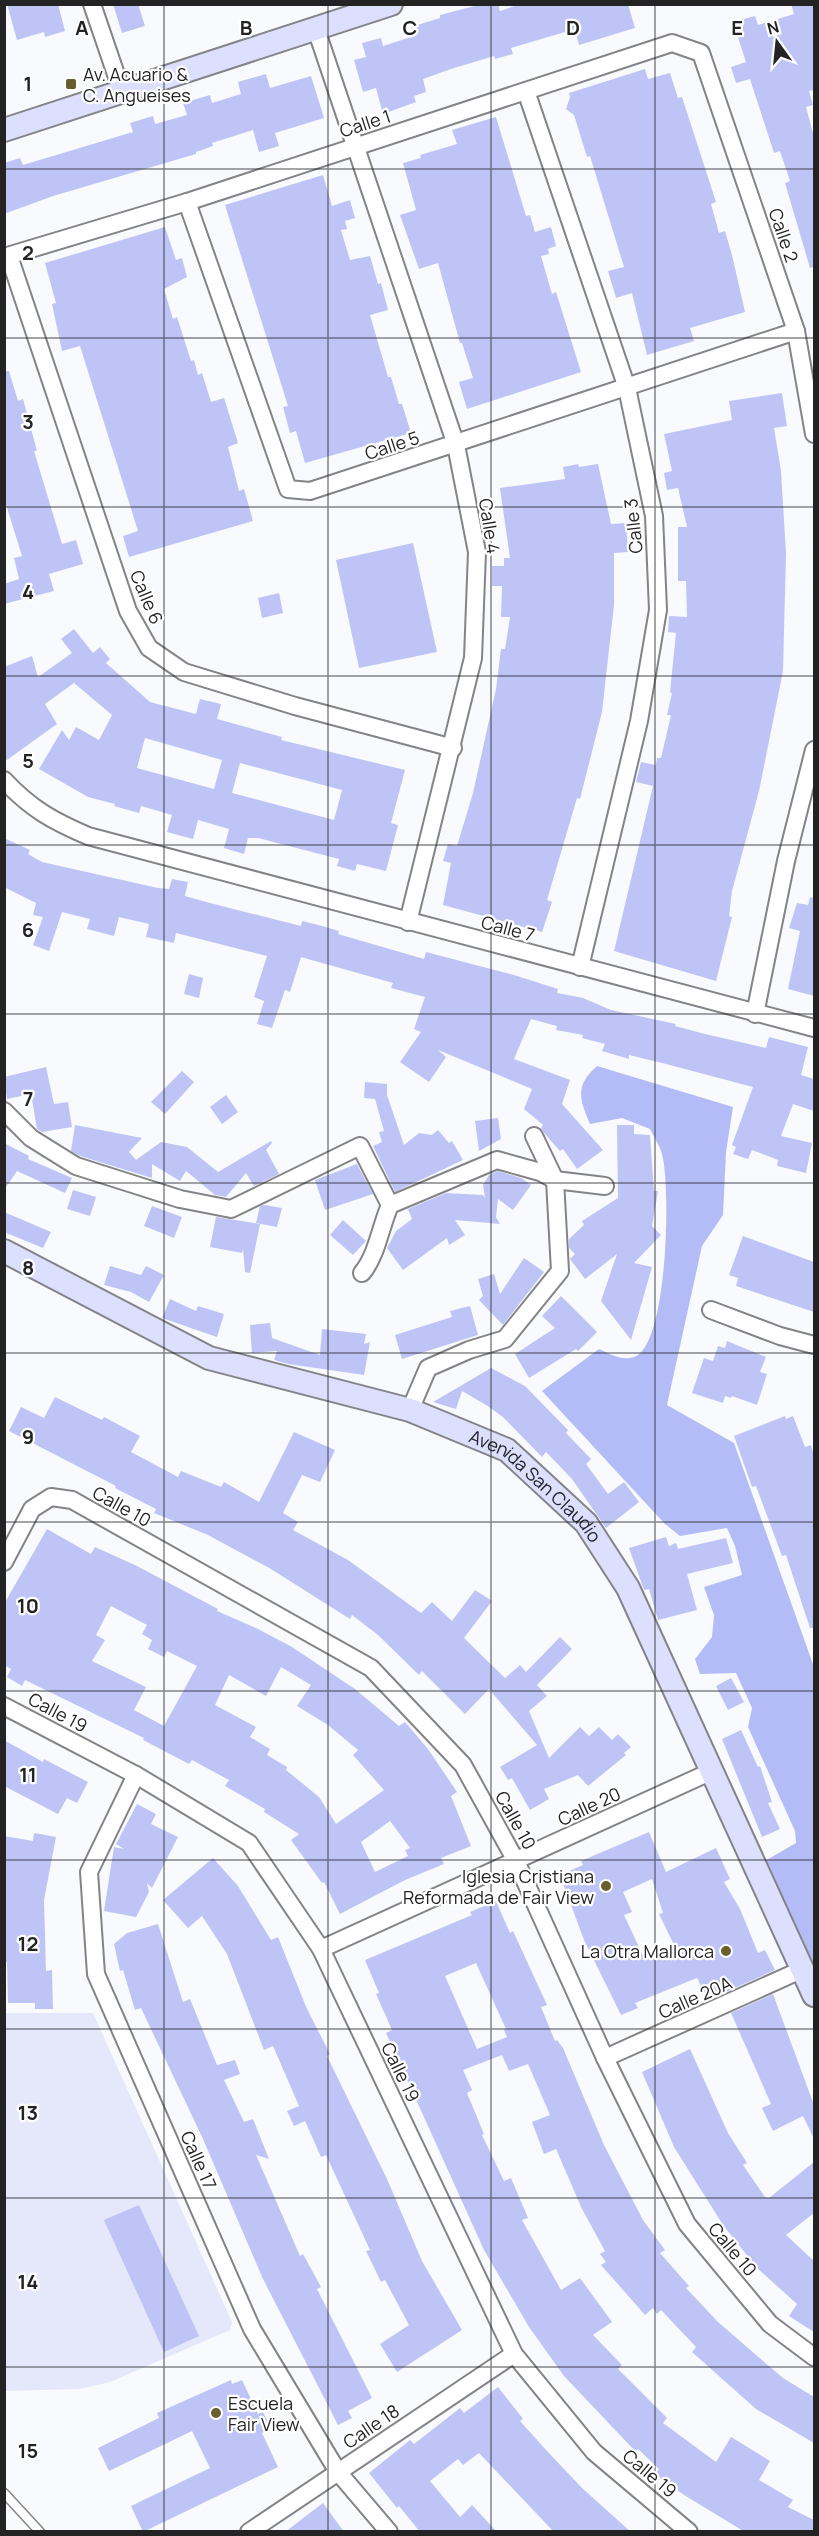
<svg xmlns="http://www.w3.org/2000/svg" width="819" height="2536" viewBox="0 0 819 2536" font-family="Manrope,sans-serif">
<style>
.green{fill:#e5e8fb}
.forest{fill:#b4bcf8}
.building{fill:#bec5f6;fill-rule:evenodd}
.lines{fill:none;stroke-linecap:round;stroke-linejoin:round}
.lane-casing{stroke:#848487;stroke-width:11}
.street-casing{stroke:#848487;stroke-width:20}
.secondary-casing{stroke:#848487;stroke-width:26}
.lane{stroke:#fff;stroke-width:8}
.street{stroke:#fff;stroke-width:16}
.secondary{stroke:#dcdffe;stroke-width:22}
.grid{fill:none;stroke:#232324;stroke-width:1.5;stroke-opacity:0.55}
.poi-dot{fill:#695f2c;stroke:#fff;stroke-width:2}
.labels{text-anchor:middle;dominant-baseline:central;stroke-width:4.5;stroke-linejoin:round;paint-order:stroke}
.poi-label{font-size:18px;fill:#232324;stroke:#fff;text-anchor:start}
.street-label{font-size:18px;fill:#232324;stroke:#fff}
.grid-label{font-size:20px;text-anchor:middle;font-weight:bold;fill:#232324;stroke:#fff;stroke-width:4.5;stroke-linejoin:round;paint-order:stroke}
</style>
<rect width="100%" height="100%" fill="#f9fafd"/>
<path class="green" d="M5,2013H93L232,2322L230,2330L110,2382L80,2389L5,2391Z"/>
<path class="forest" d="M597,1066L733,1107L726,1152L723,1215L702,1246L667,1405L734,1443L814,1667V1977L763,1862L796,1843L795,1831L748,1727L752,1708L736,1673L700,1674L695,1659L712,1637L714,1615L704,1587L742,1575L735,1546L727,1528L680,1536L665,1524L542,1391L599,1349C610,1354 621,1361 634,1357C668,1346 671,1186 662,1154C660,1146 654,1137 650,1129L622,1118L590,1124C579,1098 575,1086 597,1066Z"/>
<g class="building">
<path d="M7,4H58L65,31L45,37L44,32L17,40Z"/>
<path d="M113,4H138L145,26L122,33Z"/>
<path d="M482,4H498L500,11L521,4H628L635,28L579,45L575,29L511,48L513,54L495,59L494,56L451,69L423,79L426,92L414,96L416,102L383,114L376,88L363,92L354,60L366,57L362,43L381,38L383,46L414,36L411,27L440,18V15Z"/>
<path d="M791,4H814V90L809,91L813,105L806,107L814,137V267L810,268L785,183L790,181L780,151L774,153L750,79L736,83L731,67L746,62L733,22L755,16L758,25L794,14Z"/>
<path d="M645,69L648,79L670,73L678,98L682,97L716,202L711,204L719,233L725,231L732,255L745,312L690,328L694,341L647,355L632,293L616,298L608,271L624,267L590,156L587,157L574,115L566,109L570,97L569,93Z"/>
<path d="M266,74L270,88L311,76L324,118L275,133L279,146L259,152L253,130L212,143L213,146L196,152V154L53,196L4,214V163L20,158L23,165L133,132L130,123L153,116L155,124L187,115L183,103L210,95L212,103L241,94L238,82Z"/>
<path d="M496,117L526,216L530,215L535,232L551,227L556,246L548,249L549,254L541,256L552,294L556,292L581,372L467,409L459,382L473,378L462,343H460L438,263L419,269L400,215L416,210L403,163L421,158L420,155L457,144L452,130Z"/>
<path d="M323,175L332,206L350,200L355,218L345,221L347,229L341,230L350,260L370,256L378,284L381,283L388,310L370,315L388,377H391L399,404H402L411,433L305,463L296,431L290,433L283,407L288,406L225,205Z"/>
<path d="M165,227L176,260L182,258L187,277L164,289L173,319L177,317L191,361L194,360L198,375L202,373L211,402L224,398L238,443L228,447L239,491L244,489L253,521L129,557L123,536L138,531L80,346L62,351L52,304L56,303L45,263Z"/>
<path d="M4,371H9L18,401L23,399L37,451H34L62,544L76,540L83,564L49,574L54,591L4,604V584L19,579L14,558L22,556L4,498Z"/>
<path d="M782,393L787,426L774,428L781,471L786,553L783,671L759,791L732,891L729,916L732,917L716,981L614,951L653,786L636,782L641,762L656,765L657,758H661L671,715H667L672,693L670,692L676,633L668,632L669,616L687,617L686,581H678V527H687L678,488L667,490L664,473L672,471L664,434L732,420L729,401Z"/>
<path d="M578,464L579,467L598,464L611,524L626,523L628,552L614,553V605L602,712L580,799L577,798L547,900L552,902L542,932L443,905L451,863L443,861L448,844L457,846L473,793L496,689L501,649H505L510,617H501L502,586H492V566H504V558H510L500,488L565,479L563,467Z"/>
<path d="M413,543L437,652L359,668L336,560Z"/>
<path d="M279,593L283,613L262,618L258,598Z"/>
<path d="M74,629L93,653L100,647L110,659L106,663L150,702L196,714L200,699L221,704L217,719L282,737L281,740L405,770L391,823L398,825L386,871L357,864L355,871L337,866L339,859L258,838H248L244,854L224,848L229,829L198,820L193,839L167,832L172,815L141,806L139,813L114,806L115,804L88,797L39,769L62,730L69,740L76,727L99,740L112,715L74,683L45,704L57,724L4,762V667L32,656L38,677L72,653L61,639ZM145,738L222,760L214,789L137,768ZM240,763L342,790L334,820L232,793Z"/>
<path d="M4,838L30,850L28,854L42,862L158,888L169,889L172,879L188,882L185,896L210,903L301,926L302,921L322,926L339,931L338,934L424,959L426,952L514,975L558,989L557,993L583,998L611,1010L676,1024L675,1026L705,1034L766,1048L769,1037L808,1047L801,1075L814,1079V1111L793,1104L781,1136L812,1143L806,1173L777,1166L778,1160L752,1150L748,1159L733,1154L736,1147L732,1145L753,1087L666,1064L629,1055V1059L602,1051L605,1044L582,1038L583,1035L556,1030L557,1026L531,1019L514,1059L570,1080L562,1104L603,1150L577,1169L563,1149L560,1151L544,1133L541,1128L543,1125L524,1109L532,1089L438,1050L446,1057L429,1082L400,1062L421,1032L414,1029L425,997L391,988L393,983L301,957L290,992L285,990L272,1028L257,1024L264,1001L254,997L267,956L176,933L174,943L146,937L149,924L119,917L114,936L87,929L90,919L62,912L49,951L33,945L43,917L33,915L36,903L4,887Z"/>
<path d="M810,897L814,898V996L788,989L800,931L789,928L797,903L808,905Z"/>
<path d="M189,974L203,978L199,998L184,994Z"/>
<path d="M46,1067L54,1104L68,1102L72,1127L42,1132L37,1129L31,1094L7,1099L4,1077Z"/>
<path d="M182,1071L194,1082L165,1114L151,1102Z"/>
<path d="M365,1082L387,1084V1095L404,1145L419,1133L432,1135L438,1130L449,1143L452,1141L463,1160L395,1192L373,1146L382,1142L379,1132L384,1131L375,1099L364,1098Z"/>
<path d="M226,1095L238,1112L222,1124L210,1107Z"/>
<path d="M498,1118L501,1139L479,1151L475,1121Z"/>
<path d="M75,1125L142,1138L129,1152L136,1160L161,1142L187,1147L218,1172L271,1141L272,1143L266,1150L279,1174L254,1186L246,1173L226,1197L215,1195L186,1171L180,1181L152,1164V1178L80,1156L71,1151Z"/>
<path d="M617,1125H634V1134L650,1135L654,1191H658L652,1226L661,1235L634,1263L652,1267L631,1340L601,1301L617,1254L585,1279L570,1259L575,1254L569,1248V1239L584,1225L582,1221L618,1198Z"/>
<path d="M4,1143L29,1156L28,1159L72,1178L65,1193L17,1171L4,1190Z"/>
<path d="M357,1164L373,1194L325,1210L315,1180Z"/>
<path d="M498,1171L521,1178L531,1185L513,1210L498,1199L496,1217L500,1224L455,1220L465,1235L449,1245L447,1238L403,1270L387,1248L396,1231L412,1219L408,1209L446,1193L483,1195L485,1198L483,1185L489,1175Z"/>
<path d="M73,1190L96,1197L90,1216L67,1209Z"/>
<path d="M264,1205L282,1208L277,1227L256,1223L260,1206Z"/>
<path d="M152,1206L182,1217L174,1238L144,1226Z"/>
<path d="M4,1212L51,1232L43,1248L4,1232Z"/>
<path d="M216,1217L260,1224L250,1273L245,1272L243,1249L242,1253L210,1247Z"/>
<path d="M343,1220L366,1241L353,1255L330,1235Z"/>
<path d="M743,1236L814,1262V1312L736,1286L738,1278L729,1275Z"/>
<path d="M524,1258L544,1272L503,1325L479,1300L483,1296L478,1279L494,1274L500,1294Z"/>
<path d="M110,1266L141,1275L146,1266L164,1275L149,1302L131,1292L104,1285Z"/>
<path d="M561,1296L597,1332L578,1351L576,1349L529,1378L515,1354L555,1328L542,1316Z"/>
<path d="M170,1299L196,1311L198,1306L224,1314L217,1337L162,1318Z"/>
<path d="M470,1306L478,1335L402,1359L395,1335L452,1317L450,1311Z"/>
<path d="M270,1323L272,1338L320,1355L322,1329L366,1334L364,1344L370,1342L364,1375L288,1364L274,1360L277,1351L252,1353L250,1325Z"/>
<path d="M727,1341L766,1357L760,1372L767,1374L757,1405L732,1396L731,1398L725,1396L723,1403L692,1393L704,1358L713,1361L718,1346L725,1348Z"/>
<path d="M491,1368L525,1386L568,1430L566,1433L591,1459L586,1464L608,1494L624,1482L639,1502L606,1528L572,1479L546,1452L542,1457L503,1417L486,1405L462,1391L456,1409L433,1402Z"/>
<path d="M55,1397L102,1420L104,1417L140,1436L131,1452L178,1477L181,1471L221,1487L224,1482L259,1502L294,1432L335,1450L320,1482L302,1475L283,1513L298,1522L293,1530L348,1560L421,1613L432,1602L452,1621L475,1590L492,1601L464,1638L505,1678L520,1665L526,1672L560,1637L572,1649L537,1685L547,1696L529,1711L549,1758L580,1727L589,1736L599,1727L612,1740L618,1734L631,1747L624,1753L626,1755L588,1786L578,1775L544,1789L549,1799L530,1810L512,1778L508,1780L500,1767L537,1745L489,1689L465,1714L422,1671L419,1675L378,1635L352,1615L350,1619L271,1569L208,1535L154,1513L156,1509L115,1488L116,1486L9,1431L21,1407L44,1418Z"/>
<path d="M785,1416L786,1419L793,1416L805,1447L811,1445L814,1456V1628H810L786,1555L782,1556L756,1486L752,1487L734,1436Z"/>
<path d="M47,1529L91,1554L95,1547L137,1566L218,1609L217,1611L258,1629L292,1647L355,1689L399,1726L405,1722L428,1749L457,1792L451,1796L471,1846L441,1858L444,1864L405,1880L340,1914L324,1882L322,1883L291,1840L299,1834L264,1812L265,1809L225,1786L229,1780L192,1760L189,1764L143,1740L144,1738L25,1680L22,1686L7,1677L11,1669L4,1665V1604ZM111,1606L147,1625L142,1634L152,1640L148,1649L164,1657L167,1651L197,1666L164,1726L134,1710L146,1687L92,1661L105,1640L96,1635ZM281,1667L311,1685L297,1706L328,1725L358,1750L353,1755L384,1790L336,1824L319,1797L286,1770L287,1767L267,1755L270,1749L250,1737L256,1727L215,1705L229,1675L266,1696ZM390,1821L410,1848L405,1850L408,1856L375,1872L361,1842Z"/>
<path d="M666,1537L669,1546L676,1543L678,1549L726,1538L733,1563L687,1574L697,1610L658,1620L649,1589L644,1590L629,1548Z"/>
<path d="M731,1678L744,1702L728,1710L716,1686Z"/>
<path d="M741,1730L758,1767L760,1766L772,1802L768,1803L780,1829L762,1837L722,1739Z"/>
<path d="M4,1740L43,1762L44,1759L88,1782L77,1803L67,1798L58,1814L4,1786Z"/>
<path d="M137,1804L156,1814L151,1824L178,1837L152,1888L147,1883L149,1892L136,1917L104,1911L114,1847L124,1849L116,1844Z"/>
<path d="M649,1832L666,1872L716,1848L730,1879L724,1882L740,1909L758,1953L765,1950L775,1970L708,2000L697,1978L635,2003L638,2008L621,2015L584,1940L560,1875L583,1865L581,1861ZM652,1879L663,1913L659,1914L676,1949L645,1960L624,1915L632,1912L623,1892Z"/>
<path d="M34,1833L56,1837L44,1900L46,1971L52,1970L53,2009H35V2003H8L7,1962L4,1963V1836L33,1841Z"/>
<path d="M213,1858L238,1886L271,1940L278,1937L307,2009L330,2054L327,2056L387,2179L422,2261L462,2330L397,2372L380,2344L409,2325L385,2280L381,2282L366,2251L370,2250L326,2155L321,2157L305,2121L294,2126L287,2111L299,2106L273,2046L264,2050L227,1954L202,1916L188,1928L163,1900Z"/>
<path d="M496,1901L510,1933L513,1931L547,2005L541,2007L555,2041L557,2040L563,2048L604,2145L643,2220L665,2250L660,2253L689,2286L686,2288L718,2322L783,2378L814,2397V2443L756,2409L692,2352L696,2347L661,2310L657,2314L653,2308L645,2315L601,2265L606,2262L600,2254L605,2251L582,2209L556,2149L544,2154L532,2122L550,2115L528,2064L509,2071L502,2055L463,2070L472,2090L467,2093L484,2134L482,2135L504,2181L511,2178L528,2218L522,2220L561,2290L580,2278L612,2322L593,2335L622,2365L618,2369L667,2418L663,2423L716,2462L731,2437L770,2461L759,2480L793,2500L788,2507L814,2520V2532H745L684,2495L655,2474L659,2469L638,2449L636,2452L564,2376L529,2327L484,2250L386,2033L392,2030L376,1994L379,1993L365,1960L472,1915L470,1912ZM476,1963L506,2029L504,2030L507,2037L477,2049L445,1976Z"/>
<path d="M158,1924L183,2002L190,1999L217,2065L235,2060L240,2074L224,2080L244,2122L253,2119L269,2159L256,2155L300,2256L303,2254L321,2287L317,2289L372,2398L348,2411L352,2418L338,2425L263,2279L203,2139L141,2008L135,2010L123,1970L120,1971L114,1944L127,1933Z"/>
<path d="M773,1994L814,2105V2139L803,2116L773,2131L762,2108L771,2104L731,2013Z"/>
<path d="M690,2049L728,2133L747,2163L743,2165L765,2197L769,2198L814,2162V2213L786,2235L814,2261V2332L789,2316L797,2304L757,2268L723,2225L674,2147L642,2072Z"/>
<path d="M139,2205L199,2336L164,2352L104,2220Z"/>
<path d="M231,2380L232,2384L242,2380L258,2414L263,2412L271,2428L262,2433L278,2467L143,2532L131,2506L210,2468L192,2431L109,2471L98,2448L159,2418L157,2413Z"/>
<path d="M498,2387L523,2419L520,2421L547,2451L582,2488L631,2532H554L479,2453L463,2465L458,2459L430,2481L460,2517L472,2505L497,2532H420L399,2506L397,2508L369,2473L410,2440L414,2444L460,2408L464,2413Z"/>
<path d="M323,2503L344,2532H285Z"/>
</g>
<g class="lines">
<defs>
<path id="lane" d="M4,2493L40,2532"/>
<g id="street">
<path d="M92,4L122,92"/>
<path d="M316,29L456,445L477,552L473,658L408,922"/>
<path d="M526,91L627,388L654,516L658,610L639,721L580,967"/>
<path d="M187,202L288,489L310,491L796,331"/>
<path d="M9,256L128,611L149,648L184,672L295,706L453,748"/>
<path d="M4,257L187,202L672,43L701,53L796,331L814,434"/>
<path d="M4,780C31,809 53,821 88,836L814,1028"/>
<path d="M755,1014L786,861L814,750"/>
<path d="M4,1111L31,1138L76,1166L180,1199L231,1209L360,1146L390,1205"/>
<path d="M362,1273C377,1255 380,1228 390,1205L497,1160L540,1172L555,1180L605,1186"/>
<path d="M711,1310L780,1336L814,1345"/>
<path d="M410,1410L428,1368L469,1350L505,1339L560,1271L555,1180L534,1136"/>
<path d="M4,1562L32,1509L51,1497L72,1500L371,1668L463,1765L516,1861L605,2058L687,2224L770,2324L814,2357"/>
<path d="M4,1706L136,1775L249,1843L321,1949L514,2354L594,2452L689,2532"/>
<path d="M136,1775L89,1872L96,1974L252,2329L338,2472L389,2532"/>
<path d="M321,1949L710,1772"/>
<path d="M605,2058L801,1970"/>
<path d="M249,2532L514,2354"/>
</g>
<g id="secondary">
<path d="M4,130L391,4"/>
<path id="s1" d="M4,1251L209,1358L410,1410L507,1450L586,1523L628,1588L814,1995"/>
</g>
</defs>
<use href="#lane" class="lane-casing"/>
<use href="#street" class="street-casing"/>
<use href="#secondary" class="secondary-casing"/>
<use href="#lane" class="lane"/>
<use href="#street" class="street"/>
<use href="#secondary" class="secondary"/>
</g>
<path class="grid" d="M164,4V2532M328,4V2532M491,4V2532M655,4V2532M4,169H814M4,338H814M4,507H814M4,676H814M4,845H814M4,1014H814M4,1183H814M4,1353H814M4,1522H814M4,1691H814M4,1860H814M4,2029H814M4,2198H814M4,2367H814"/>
<g class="poi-dot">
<rect x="65" y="78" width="12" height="12" rx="3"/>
<circle cx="606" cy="1886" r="6"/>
<circle cx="726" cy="1951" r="6"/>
<circle cx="216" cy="2413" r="6"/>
</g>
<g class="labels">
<g class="poi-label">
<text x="83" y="74">Av. Acuario &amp;<tspan x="83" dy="21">C. Angueises</tspan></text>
<text x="594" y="1876" text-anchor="end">Iglesia Cristiana<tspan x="594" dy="21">Reformada de Fair View</tspan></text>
<text x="714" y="1951" text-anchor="end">La Otra Mallorca</text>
<text x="228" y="2403">Escuela<tspan x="228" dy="21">Fair View</tspan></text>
</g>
<g class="street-label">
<text transform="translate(365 123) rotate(-18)">Calle 1</text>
<text transform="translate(784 235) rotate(71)">Calle 2</text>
<text transform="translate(392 445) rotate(-18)">Calle 5</text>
<text transform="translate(490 526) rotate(81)">Calle 4</text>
<text transform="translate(633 526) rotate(-96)">Calle 3</text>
<text transform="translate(147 597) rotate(67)">Calle 6</text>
<text transform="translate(508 928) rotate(15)">Calle 7</text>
<text stroke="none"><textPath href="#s1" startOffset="588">Avenida San Claudio</textPath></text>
<text transform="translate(122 1506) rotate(29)">Calle 10</text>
<text transform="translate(58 1712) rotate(28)">Calle 19</text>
<text transform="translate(589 1806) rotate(-25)">Calle 20</text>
<text transform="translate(516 1820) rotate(61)">Calle 10</text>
<text transform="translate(695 1997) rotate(-24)">Calle 20A</text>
<text transform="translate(401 2072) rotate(64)">Calle 19</text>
<text transform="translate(199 2160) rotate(66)">Calle 17</text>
<text transform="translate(733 2249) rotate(50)">Calle 10</text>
<text transform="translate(371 2426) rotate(-34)">Calle 18</text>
<text transform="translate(650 2473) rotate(40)">Calle 19</text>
</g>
</g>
<g class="grid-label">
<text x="82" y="35">A</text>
<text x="246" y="35">B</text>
<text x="410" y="35">C</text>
<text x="573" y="35">D</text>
<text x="737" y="35">E</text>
<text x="28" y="91">1</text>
<text x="28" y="260">2</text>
<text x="28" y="429">3</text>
<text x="28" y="599">4</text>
<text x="28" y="768">5</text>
<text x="28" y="937">6</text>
<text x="28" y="1106">7</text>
<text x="28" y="1275">8</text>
<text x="28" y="1444">9</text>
<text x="28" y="1613">10</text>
<text x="28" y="1782">11</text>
<text x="28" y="1951">12</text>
<text x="28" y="2120">13</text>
<text x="28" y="2289">14</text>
<text x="28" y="2458">15</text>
</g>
<rect width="819" height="2536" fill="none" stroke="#232324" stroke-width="12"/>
<g transform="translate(777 42) rotate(345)" stroke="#ffffff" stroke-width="4.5" paint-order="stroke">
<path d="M0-4.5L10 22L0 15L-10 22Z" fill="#232324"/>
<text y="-9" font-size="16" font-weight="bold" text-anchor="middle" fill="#232324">N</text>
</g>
</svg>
